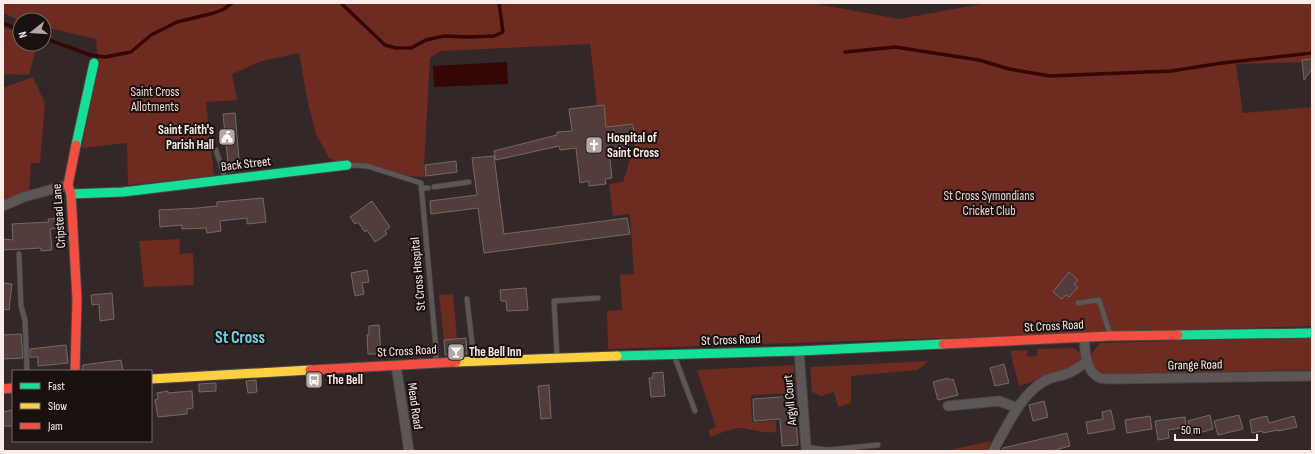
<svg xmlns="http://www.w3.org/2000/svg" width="1315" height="454" viewBox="0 0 1315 454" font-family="'Sofia Sans Condensed',sans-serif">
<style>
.green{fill:#6d2c1f}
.water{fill:#340704}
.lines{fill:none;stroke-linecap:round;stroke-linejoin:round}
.stream{stroke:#340704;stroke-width:3.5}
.building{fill:#533c39;stroke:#746a68}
.lane-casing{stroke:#4e4443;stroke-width:6}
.street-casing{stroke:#4e4443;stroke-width:11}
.fast-casing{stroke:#4e4443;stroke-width:11}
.slow-casing{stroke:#4e4443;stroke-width:11}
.jam-casing{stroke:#4e4443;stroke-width:11}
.lane{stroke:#5c5756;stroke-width:4.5}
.street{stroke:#5c5756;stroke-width:9}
.fast{stroke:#16e098;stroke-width:9}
.slow{stroke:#ffcf43;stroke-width:9}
.jam{stroke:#f24e42;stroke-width:9}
.labels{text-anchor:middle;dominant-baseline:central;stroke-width:4;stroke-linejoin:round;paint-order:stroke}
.park-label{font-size:13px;fill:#f1d5cf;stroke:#1a110f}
.poi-label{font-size:13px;font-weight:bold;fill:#faece9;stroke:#1a110f;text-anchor:start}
.street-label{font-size:13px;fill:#faece9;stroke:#1a110f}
.district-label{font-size:17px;font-weight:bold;fill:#6ed5ea;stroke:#1a110f}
</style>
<rect width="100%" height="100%" fill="#332827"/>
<g class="green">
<path d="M3,3H812L899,19L987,3H1312V62L1236,64L1243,113L1312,107V326L608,349L607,311L622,310L620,275L634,274L630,214L613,216L609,184L623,182L636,141L634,123L633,124L606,127L597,106L590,44L440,51L430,58L424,165L425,177L410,176L369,165L342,164L329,158L316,134L308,103L299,53L262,61L232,74L237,100L206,102L214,176L128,185L127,143L82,148L98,58L96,39L44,27V20H20V21L3,13Z"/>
<path d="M3,27L20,33V44H37L29,75L3,74Z"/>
<path d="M33,77L45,103L40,163H31L29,191L3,202V88Z"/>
<path d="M180,239L179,254L193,253L194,285L144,287L139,241Z"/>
<path d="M453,294L457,339L444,340L439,295Z"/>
<path d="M1312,337V370L1113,374L1100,372L1095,368L1091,362L1092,353L1100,343Z"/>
<path d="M1073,348C1080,351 1080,354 1082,361L1077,365L1019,386L1010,351L1027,350V357L1037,356V349Z"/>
<path d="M929,361L917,370L851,376V403L838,407L834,392L821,396L812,392L810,367Z"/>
<path d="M794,365L795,393L751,395L752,422L776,421V432C765,434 752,429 741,428C731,428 719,434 710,437L709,430L716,427L697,370Z"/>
<path d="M991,441L986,451H945Z"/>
</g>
<path class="water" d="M507,62L508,84L434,87L433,66Z"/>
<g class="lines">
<g class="stream">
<path d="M341,3L385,45L396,48H411L426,40L444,36L470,37L494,36L503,32L499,3"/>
<path d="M3,23L20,30"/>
<path d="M44,38L90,55L105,57L131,52L151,35L177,22L214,13L224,9L232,3"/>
<path d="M845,52L895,47L979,60L1009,69L1050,76L1171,71L1222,63L1312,53"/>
</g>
</g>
<g class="building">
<path d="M1312,59V69L1304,80L1302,60Z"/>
<path d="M604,105L606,127L633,124L635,140L628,141L629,148L609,151L612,178L605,179L606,184L589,186V181L580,183L576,148L560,150L559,146L496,160L494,151L557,135V132L572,131L569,109Z"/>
<path d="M235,113L240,170L229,172L223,114Z"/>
<path d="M494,156L504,234L627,218L630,234L484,253L478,208L431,214L430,201L477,195L472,158Z"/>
<path d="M456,161L457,172L426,176L425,165Z"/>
<path d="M263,198L266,222L247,224V218L220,221L221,231L207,233L206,228L182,229V225L160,227L159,210L198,208L217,206V202Z"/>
<path d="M372,201L390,227L385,231L387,234L375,242L367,230L365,232L358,222L355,224L350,217Z"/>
<path d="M60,218L61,228L50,229L52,250L41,251V248L3,250V239L13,240L12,224L49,222L48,219Z"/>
<path d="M367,270L369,282L362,283L364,294L355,296L351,273Z"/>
<path d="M1069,272L1078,280L1074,284L1078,287L1069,297L1066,295L1062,299L1053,292Z"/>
<path d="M3,283L12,284L9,310L3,309Z"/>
<path d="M526,288L528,310L507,311L506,301H501L500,290Z"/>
<path d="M112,293L114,319L100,321L99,304L92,305L91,295Z"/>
<path d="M379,325L381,354H368L367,335L369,334V326Z"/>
<path d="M21,334L23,358L3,359V335Z"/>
<path d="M466,338L467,354L445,355L444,340Z"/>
<path d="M66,345L68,363L38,366V357H30V349Z"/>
<path d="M121,360L123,371H82L83,365Z"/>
<path d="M1004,364L1009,383L995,386L990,368Z"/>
<path d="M663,372L665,396L651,397L649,378H653V373Z"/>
<path d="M948,378L949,380L953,379L958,395L938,400L933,382Z"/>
<path d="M256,380L257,392L248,393L246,381Z"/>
<path d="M216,383V391L199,392V384Z"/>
<path d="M549,385L551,418L541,419L538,386Z"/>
<path d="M168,391V393L192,391L193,408L187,409V414L158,417L155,400L158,399L157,393Z"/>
<path d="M794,396L798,445L782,446L780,419L754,421L753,399Z"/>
<path d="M1044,401L1048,417L1033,421L1029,405Z"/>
<path d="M13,410V426H3V412Z"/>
<path d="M1111,410L1115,429L1088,434L1086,422L1103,419L1102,412Z"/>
<path d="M1210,415L1213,429L1192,435L1188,421Z"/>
<path d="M1239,415L1243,429L1218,435L1214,421Z"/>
<path d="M1150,416L1152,429L1127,433L1125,420Z"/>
<path d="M1267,416L1269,423L1294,416L1297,427L1278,431V430L1263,433L1262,431L1252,433L1250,420Z"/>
<path d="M1185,417L1186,427L1168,430L1169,438L1158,440L1155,421Z"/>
<path d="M1067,433L1070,446L1052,451H1003V448Z"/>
</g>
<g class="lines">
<defs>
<g id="lane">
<path d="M216,150C219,161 223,168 225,179"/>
<path d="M348,165L367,166L421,183L436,349V363"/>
<path d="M434,187L469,182"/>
<path d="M421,188H428"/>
<path d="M19,254L21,306L25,320L27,371"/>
<path d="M467,299L474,360"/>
<path d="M1078,303L1099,300L1110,334"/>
<path d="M674,355L695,411"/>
<path d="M557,356L554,301L598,298"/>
<path d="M806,447L827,450L878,445"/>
</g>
<g id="street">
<path d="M3,206L24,197L68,185"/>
<path d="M1084,338C1085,350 1085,372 1100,378C1102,379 1106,378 1109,379L1312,376"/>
<path d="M799,351L806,447"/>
<path d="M396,365L409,451"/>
<path d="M948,406L999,401L1018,408"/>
<path d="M993,451C1006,429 1020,395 1043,382C1050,377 1058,377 1066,374C1073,372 1080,366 1087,362"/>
</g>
<g id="fast">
<path d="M76,145L94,63"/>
<path d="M71,194L123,192L347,165"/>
<path d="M1178,335L1312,333"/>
<path d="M617,356L799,351L943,344"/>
</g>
<g id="slow">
<path d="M456,362L617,356"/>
<path d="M151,379L310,370"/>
</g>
<g id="jam">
<path d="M943,344L1110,336L1178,335"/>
<path d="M310,370L456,362"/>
<path d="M75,371L77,299L71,194L68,185L76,145"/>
<path d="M3,389L13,388"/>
</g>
</defs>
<use href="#lane" class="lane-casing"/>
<use href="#street" class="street-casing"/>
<use href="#fast" class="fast-casing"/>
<use href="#slow" class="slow-casing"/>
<use href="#jam" class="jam-casing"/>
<use href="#lane" class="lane"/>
<use href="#street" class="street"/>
<use href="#fast" class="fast"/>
<use href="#slow" class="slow"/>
<use href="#jam" class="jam"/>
</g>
<defs>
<symbol id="civic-square" viewBox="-11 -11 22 22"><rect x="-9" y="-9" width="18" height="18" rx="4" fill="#b4a7a5" stroke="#1a110f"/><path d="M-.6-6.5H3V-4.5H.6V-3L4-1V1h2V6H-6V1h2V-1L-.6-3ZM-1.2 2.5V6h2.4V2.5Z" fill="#fff"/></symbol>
<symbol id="church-square" viewBox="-11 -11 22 22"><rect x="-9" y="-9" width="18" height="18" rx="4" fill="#b4a7a5" stroke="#1a110f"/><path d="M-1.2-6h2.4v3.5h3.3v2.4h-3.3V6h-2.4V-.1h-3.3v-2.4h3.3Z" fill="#fff"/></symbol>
<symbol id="bar-square" viewBox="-11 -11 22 22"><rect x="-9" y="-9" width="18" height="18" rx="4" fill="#b4a7a5" stroke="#1a110f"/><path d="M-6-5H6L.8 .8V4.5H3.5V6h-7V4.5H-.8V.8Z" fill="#fff"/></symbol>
<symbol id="bus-square" viewBox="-11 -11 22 22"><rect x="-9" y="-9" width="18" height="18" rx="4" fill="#b4a7a5" stroke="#1a110f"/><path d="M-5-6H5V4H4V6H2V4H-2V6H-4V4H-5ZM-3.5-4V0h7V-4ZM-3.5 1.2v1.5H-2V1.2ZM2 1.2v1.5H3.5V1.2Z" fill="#fff"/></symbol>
</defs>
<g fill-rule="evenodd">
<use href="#civic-square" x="217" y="127" width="20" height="20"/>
<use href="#church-square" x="584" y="135" width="20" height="20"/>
<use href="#bar-square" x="446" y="342" width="20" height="20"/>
<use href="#bus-square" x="304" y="370" width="20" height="20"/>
</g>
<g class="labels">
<g class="park-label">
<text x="155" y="92">Saint Cross<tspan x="155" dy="15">Allotments</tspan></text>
<text x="989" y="196">St Cross Symondians<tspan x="989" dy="15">Cricket Club</tspan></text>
</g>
<g class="poi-label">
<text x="214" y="130" text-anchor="end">Saint Faith's<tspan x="214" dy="15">Parish Hall</tspan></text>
<text x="607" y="138">Hospital of<tspan x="607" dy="15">Saint Cross</tspan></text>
<text x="469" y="352">The Bell Inn</text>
<text x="327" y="380">The Bell</text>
</g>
<g class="street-label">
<text transform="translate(246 164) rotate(-7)">Back Street</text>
<text transform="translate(59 216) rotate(-94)">Cripstead Lane</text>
<text transform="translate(418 274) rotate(-95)">St Cross Hospital</text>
<text transform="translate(1054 326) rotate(-3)">St Cross Road</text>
<text transform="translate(731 340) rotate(-2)">St Cross Road</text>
<text transform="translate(407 351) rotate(-3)">St Cross Road</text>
<text transform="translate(1195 365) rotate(-1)">Grange Road</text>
<text transform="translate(790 400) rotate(-95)">Argyll Court</text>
<text transform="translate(415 406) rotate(82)">Mead Road</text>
</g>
<g class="district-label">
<text x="240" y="338">St Cross</text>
</g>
</g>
<rect width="1315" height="454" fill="none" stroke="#faece9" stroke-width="8"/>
<rect x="12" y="370" width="140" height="72" fill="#1a110f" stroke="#746966"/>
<rect x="20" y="383" width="20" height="6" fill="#16e098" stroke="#746966"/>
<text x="48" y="390" font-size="12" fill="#faece9">Fast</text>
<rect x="20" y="403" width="20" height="6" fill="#ffcf43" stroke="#746966"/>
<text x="48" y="410" font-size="12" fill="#faece9">Slow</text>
<rect x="20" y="423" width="20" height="6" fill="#f24e42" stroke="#746966"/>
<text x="48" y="430" font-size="12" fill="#faece9">Jam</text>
<g transform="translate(32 32) rotate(253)"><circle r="19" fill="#1a110f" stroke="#746966"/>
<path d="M0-3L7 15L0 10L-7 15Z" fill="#b4a7a5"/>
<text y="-6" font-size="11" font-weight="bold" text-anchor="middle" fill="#faece9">N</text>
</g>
<path d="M1175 434v6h82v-6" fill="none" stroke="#faece9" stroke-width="2"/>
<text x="1181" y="434" font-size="12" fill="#faece9" stroke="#1a110f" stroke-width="3" paint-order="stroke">50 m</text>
</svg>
